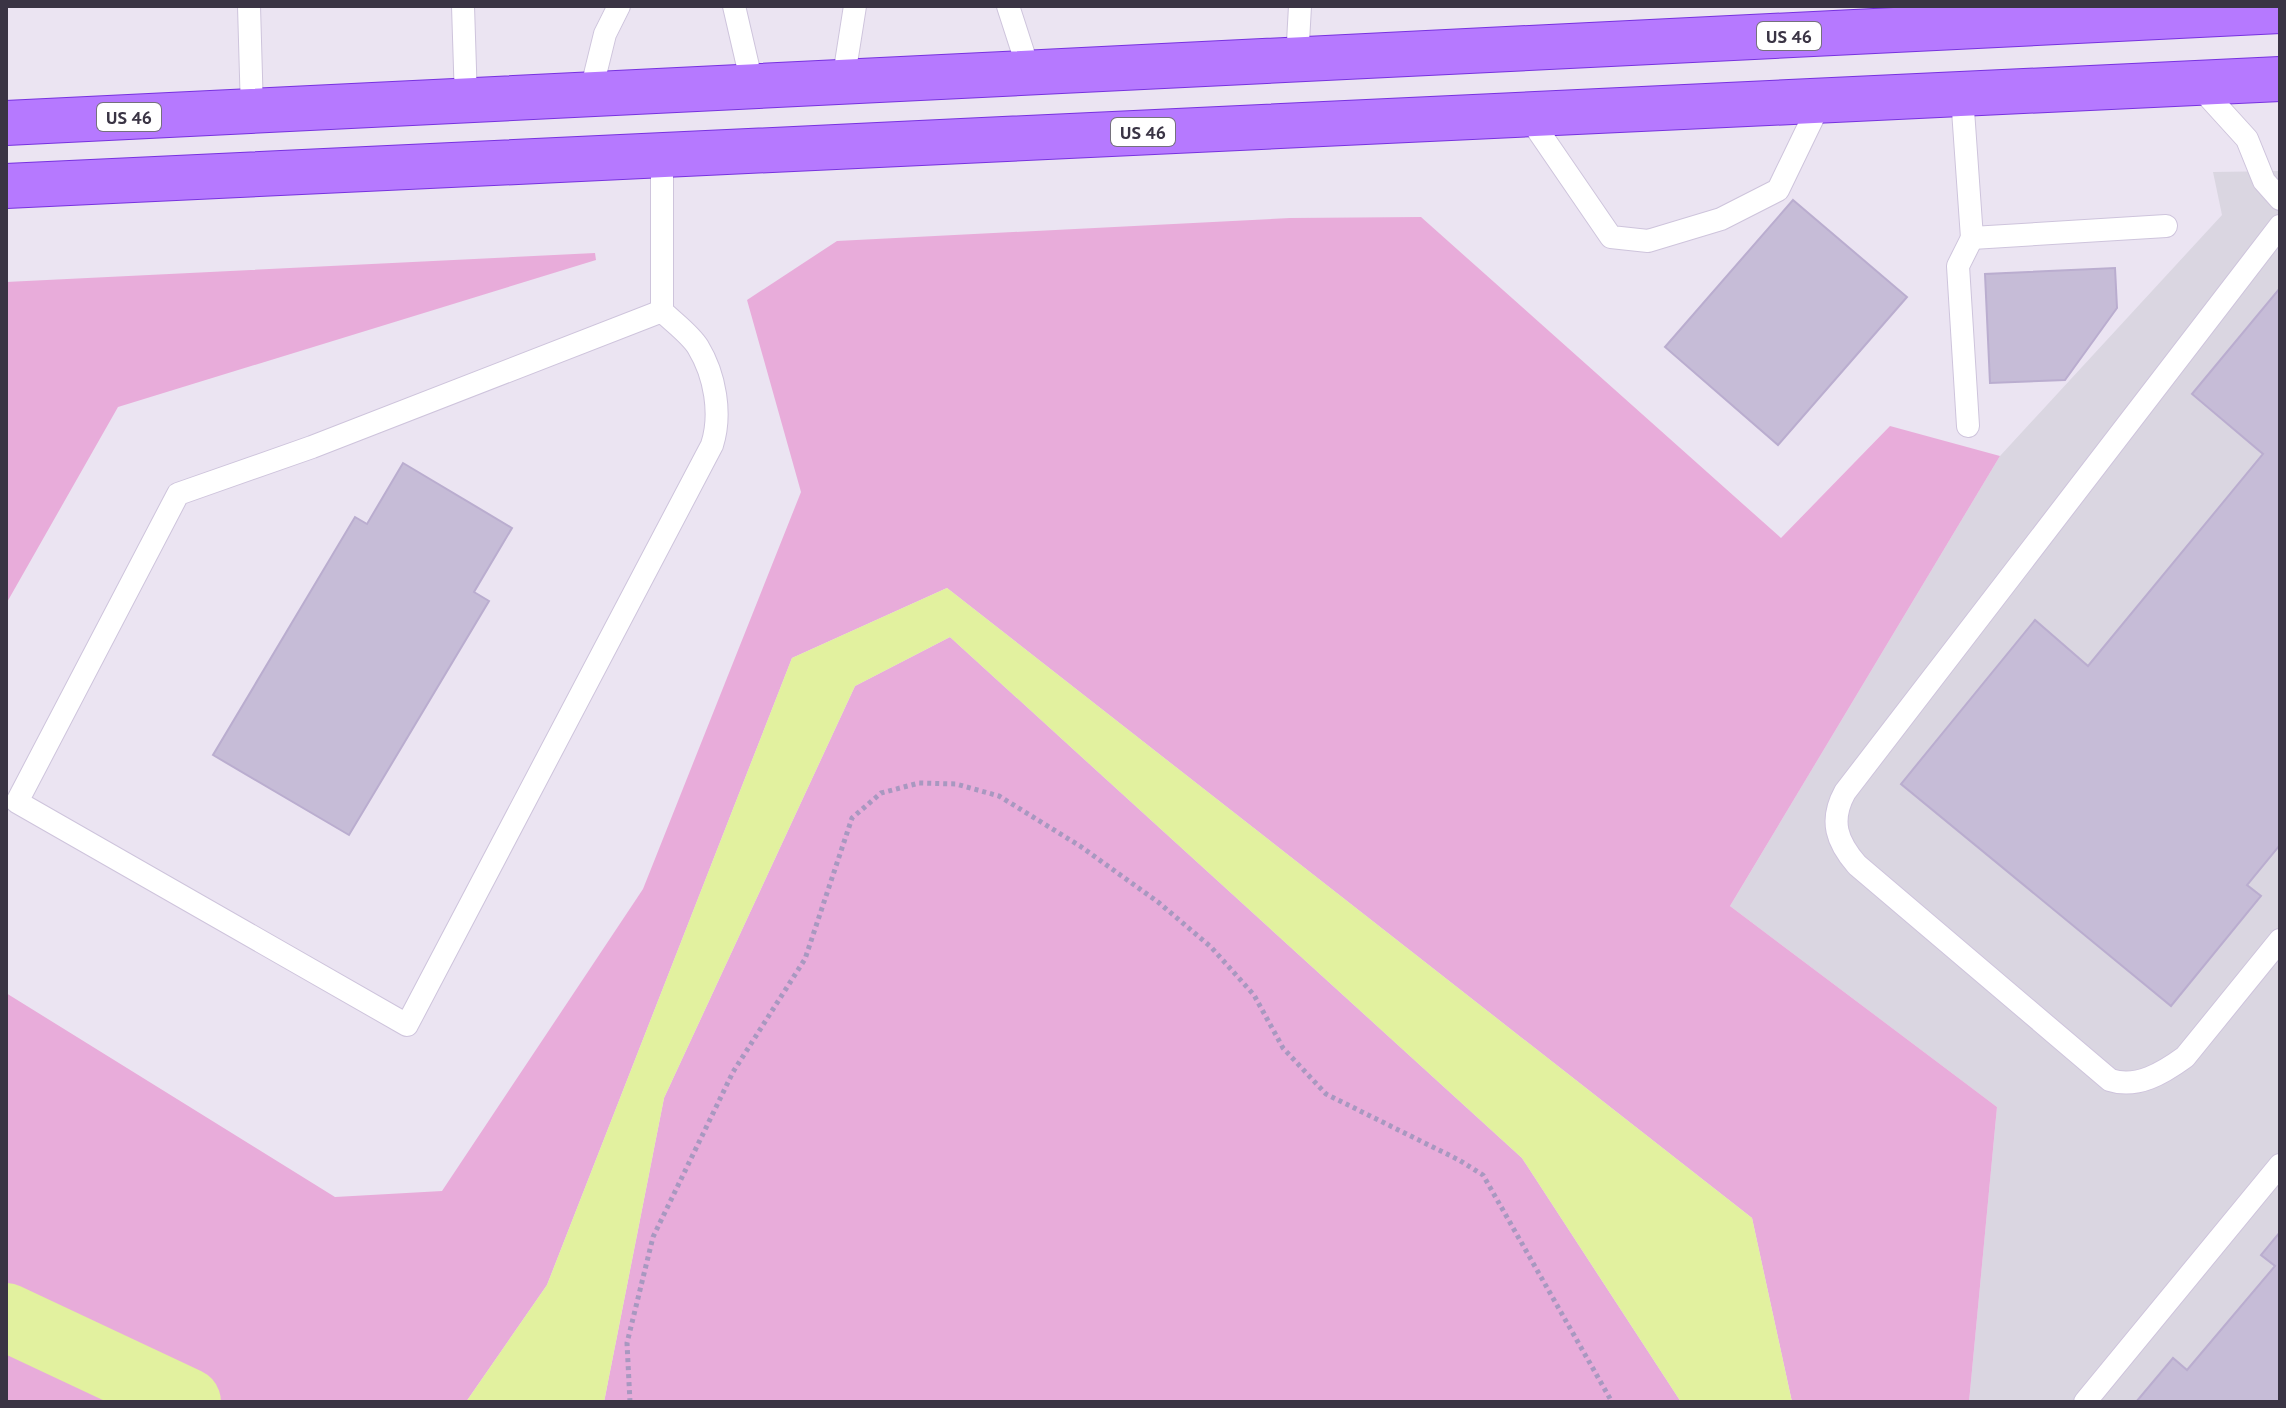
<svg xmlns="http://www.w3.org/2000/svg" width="2286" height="1408" viewBox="0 0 2286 1408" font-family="'PT Sans',sans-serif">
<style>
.industrial{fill:#dad6e1}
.green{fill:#e8acda}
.water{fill:#e2f19f}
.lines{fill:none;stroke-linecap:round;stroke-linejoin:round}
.river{stroke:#e2f19f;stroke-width:68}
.building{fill:#c6bcd7;stroke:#baadcf;stroke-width:2}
.service-casing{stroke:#cec4dc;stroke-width:24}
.trunk-casing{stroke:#7732df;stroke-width:46}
.path{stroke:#a898c0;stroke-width:5;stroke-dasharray:4 4;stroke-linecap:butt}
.service{stroke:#fff;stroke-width:22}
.trunk{stroke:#b679ff;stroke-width:44}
.labels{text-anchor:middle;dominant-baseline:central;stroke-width:6;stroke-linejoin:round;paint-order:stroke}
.shield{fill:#fff;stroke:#75717c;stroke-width:2}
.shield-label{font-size:18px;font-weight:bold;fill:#3a3444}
</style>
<rect width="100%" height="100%" fill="#ebe4f2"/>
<path class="industrial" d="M2280,171V1402H1969L1997,1107L1730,906L2000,456L2222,215L2213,172Z"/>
<g class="green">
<path d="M1421,217L1781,538L1890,426L2000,456L1730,906L1997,1107L1969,1402H1792L1752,1218L947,588L792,658L547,1285L466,1402H6V993L335,1197L442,1191L643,889L801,492L747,300L837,241L1290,218Z"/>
<path d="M595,253L596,260L118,407L6,604V282Z"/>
<path d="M950,637L1522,1158L1681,1402H604L664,1098L855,686Z"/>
</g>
<path class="water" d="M947,588L1752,1218L1792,1402H1681L1522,1158L950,637L855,686L664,1098L604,1402H466L547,1285L792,658Z"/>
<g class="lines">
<path class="river" d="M6,1317L187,1402"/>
</g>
<g class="building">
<path d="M1793,200L1907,297L1778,445L1665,347Z"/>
<path d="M2115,268L2117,308L2065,380L1990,383L1985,274Z"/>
<path d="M2280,288V845L2247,885L2261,896L2171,1006L1901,784L2035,620L2088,666L2263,454L2192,394Z"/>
<path d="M403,463L512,528L474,592L489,601L349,835L213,755L355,517L367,524Z"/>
<path d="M2280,1232V1402H2136L2173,1358L2187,1370L2275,1266L2261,1255Z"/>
</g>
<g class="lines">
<defs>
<g id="service">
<path d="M249,6L252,111"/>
<path d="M463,6L466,100"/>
<path d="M734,6L753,88"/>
<path d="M1008,6L1030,74"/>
<path d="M1297,60L1300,6"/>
<path d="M843,82L855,6"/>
<path d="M2197,84L2247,139L2264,181L2280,199"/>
<path d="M590,95L605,34L619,6"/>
<path d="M1962,96L1972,238L2166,226"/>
<path d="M1526,113L1611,237L1648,241L1721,219L1778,190L1821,101"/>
<path d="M662,155V311L312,447L178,494L17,802L407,1025L712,445C722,414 715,375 698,347C690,334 673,322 662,311"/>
<path d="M2280,226L1845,792C1829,821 1837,842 1857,865L2110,1080C2137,1089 2163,1073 2185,1057L2280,940"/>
<path d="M1968,426L1958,266L1972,238"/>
<path d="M2085,1402L2280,1165"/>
</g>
<g id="trunk">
<path d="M6,123L2280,11"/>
<path d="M6,186L2280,79"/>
</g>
</defs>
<use href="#service" class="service-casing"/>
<use href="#trunk" class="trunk-casing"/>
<path class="path" d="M630,1402L627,1343L653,1237L733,1072L805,959L852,818L881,793L919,783L956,784L999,796L1080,846L1158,902L1211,947L1254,995L1283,1048L1326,1094L1459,1160L1483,1175L1612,1402"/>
<use href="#service" class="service"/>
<use href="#trunk" class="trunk"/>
</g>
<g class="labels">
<g class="shield">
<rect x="1757" y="22" width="64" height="28" rx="6"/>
<rect x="97" y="103" width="64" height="28" rx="6"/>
<rect x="1111" y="118" width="64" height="28" rx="6"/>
</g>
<g class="shield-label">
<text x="1789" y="36">US 46</text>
<text x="129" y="117">US 46</text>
<text x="1143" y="132">US 46</text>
</g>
</g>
<rect width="2286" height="1408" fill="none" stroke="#3a3444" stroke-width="16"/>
</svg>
